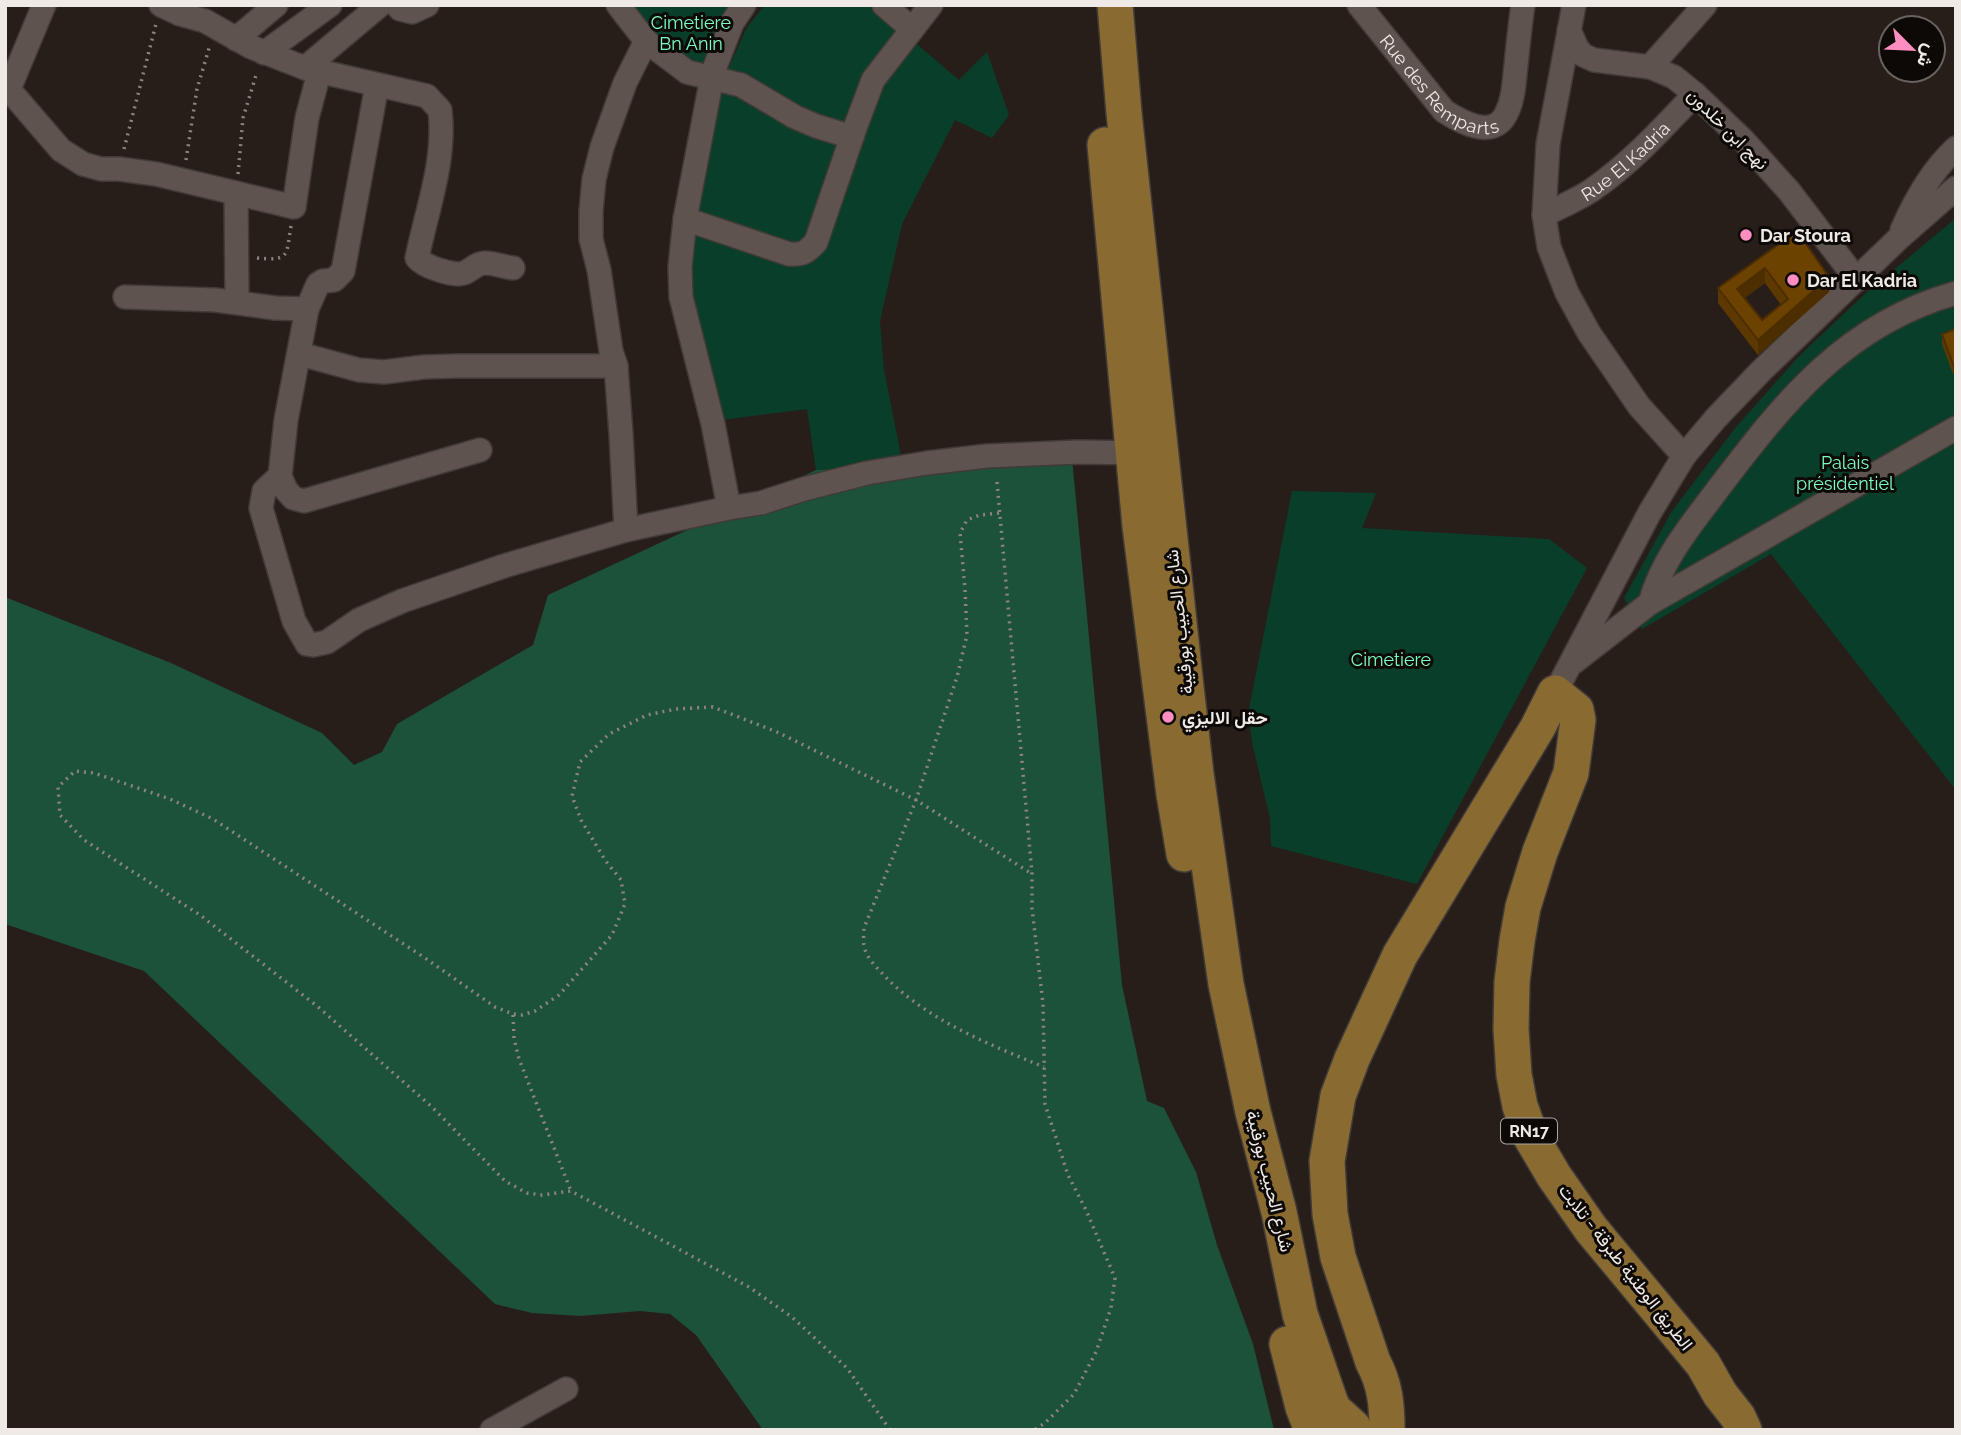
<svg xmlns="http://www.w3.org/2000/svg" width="1961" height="1435" viewBox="0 0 1961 1435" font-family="Raleway,Vazirmatn,sans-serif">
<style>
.green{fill:#093f2a}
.forest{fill:#1c513a}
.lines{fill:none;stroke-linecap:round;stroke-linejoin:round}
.street-casing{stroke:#413a37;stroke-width:26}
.primary-casing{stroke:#413a37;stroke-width:38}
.path{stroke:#8c8481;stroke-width:3.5;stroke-dasharray:2 5;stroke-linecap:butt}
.street{stroke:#5e534f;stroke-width:23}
.primary{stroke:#896b32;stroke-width:35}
.wall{fill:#5d3900;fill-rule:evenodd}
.shaded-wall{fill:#4c2e00}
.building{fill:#6c4200;stroke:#4c2e00;stroke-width:2;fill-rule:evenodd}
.poi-dot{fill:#fd8ebf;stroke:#0d0907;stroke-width:2.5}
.labels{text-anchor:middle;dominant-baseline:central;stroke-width:6;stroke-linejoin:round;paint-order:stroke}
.shield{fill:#0d0907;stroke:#aca6a4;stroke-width:2}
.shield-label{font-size:16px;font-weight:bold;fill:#f0eae7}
.park-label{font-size:18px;fill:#7cffc3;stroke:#0d0907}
.street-label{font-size:18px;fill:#f0eae7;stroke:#0d0907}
.poi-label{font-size:18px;font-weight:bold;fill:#f0eae7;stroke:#0d0907;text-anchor:start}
</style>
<rect width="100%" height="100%" fill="#271e1a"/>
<g class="green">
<path d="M630,5H736L700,74L662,46Z"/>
<path d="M765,5H871L959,80L987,52L1009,115L992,138L955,120L902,224L880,321L884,370L903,466L816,470L807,409L720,420L687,295L689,226L681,174L747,27Z"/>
<path d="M1956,218V790L1771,554L1642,629L1624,598L1672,511L1736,427L1801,354L1866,293Z"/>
<path d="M1292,491L1376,493L1362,528L1549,539L1587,568L1417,884L1271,846L1270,818L1253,747L1248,714Z"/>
</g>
<path class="forest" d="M1072,458L1122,985L1147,1101L1164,1108L1196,1172L1217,1245L1253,1344L1274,1430H763L696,1335L670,1314L640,1311L581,1316L532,1313L495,1304L144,971L5,924V597L171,663L322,733L354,765L382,752L397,724L533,645L548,595L816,470Z"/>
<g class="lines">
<defs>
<g id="street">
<path d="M161,5L180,14L205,21L251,47L305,68L427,96L440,110C446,160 427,209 417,258C423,266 454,277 464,273C472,270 476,263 485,263C494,263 504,267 513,268"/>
<path d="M397,5L400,9L412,12L427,5"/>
<path d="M618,5L646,41"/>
<path d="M744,5L732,23L713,72L685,219L680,267L681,297L713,424L729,508L761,503L804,489L867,473L927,463L987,456L1078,452L1146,453"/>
<path d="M884,5L912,29"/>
<path id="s1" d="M1359,5L1444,111C1461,122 1493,140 1506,114C1514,99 1514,81 1516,65C1518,45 1520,25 1523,5"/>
<path d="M1574,5L1548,144L1544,215L1549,247L1567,293L1589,333L1639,406L1684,456"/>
<path d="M1569,30L1577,48L1583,55L1594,60L1650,67L1674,77L1695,94L1743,140L1789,191L1857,280"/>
<path d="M236,39L276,5"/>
<path d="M264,53L330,5"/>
<path d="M1650,67L1705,5"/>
<path d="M305,68L380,5"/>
<path d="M5,85L61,150L83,164L101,169H119L156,174L294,207L307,118L319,73"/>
<path d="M377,85L343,271L334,280L323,281L318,284L307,309L286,420L280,476L286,490L293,498L304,501L480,450"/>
<path d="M9,89L44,5"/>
<path d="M236,193L237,302"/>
<path id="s2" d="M1544,215C1560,207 1577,200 1592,190C1631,163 1663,128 1695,94"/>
<path d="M685,219L789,254C803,255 807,252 816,242L855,128L873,80L931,5"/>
<path d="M1902,230C1915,200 1932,170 1956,148"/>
<path d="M125,297L215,300L275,308L307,309"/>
<path d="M300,354L359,370L384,372L424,367L456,366H616"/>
<path d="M280,476L264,491L261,508L294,621L307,644L313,645L327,642L359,620L402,601L504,566L626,530L621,434L616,366L611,351L599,270L591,239V211L594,179L602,147L625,83L646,41L687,72L741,85L795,117L816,126L852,137"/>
<path d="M626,530L729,508"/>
<path d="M1650,603C1662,559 1691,525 1718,489C1784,402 1845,324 1956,293"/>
<path d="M1574,662L1650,603L1956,428"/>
<path d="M1555,693L1650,512L1684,456L1716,418L1761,371L1899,238L1956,188"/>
<path d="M492,1430L566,1389"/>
</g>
<g id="primary">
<path d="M1115,5L1124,113L1186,687L1196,774L1226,984L1253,1112L1279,1212L1300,1314L1330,1401L1334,1410L1353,1427"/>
<path d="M1105,145L1140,526L1174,794L1184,854"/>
<path d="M1287,1344L1303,1407L1312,1430"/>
<path d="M1387,1430C1387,1405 1385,1384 1373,1362L1338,1257L1330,1214L1327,1161L1338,1096L1352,1059L1400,955L1538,727L1555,693L1576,710L1578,720L1571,773L1540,852L1523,907L1517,941L1512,982L1511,1029L1514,1075L1520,1106L1531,1137L1554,1176L1591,1229L1703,1364L1720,1394L1738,1417L1744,1430"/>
</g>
</defs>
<use href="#street" class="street-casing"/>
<use href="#primary" class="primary-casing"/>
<g class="path">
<path d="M124,149L156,24"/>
<path d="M186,160L197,89L210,45"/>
<path d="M238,174L243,118L257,72"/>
<path d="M257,258C290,261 286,256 291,226"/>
<path d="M997,482L1032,874V908L1043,1004L1045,1104L1068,1175L1086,1210L1115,1278L1111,1308L1096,1352L1074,1394L1045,1423L1034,1430"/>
<path d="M999,513L980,515L967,520L960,533L965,589L967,635L957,677L916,800L864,928C864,933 863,940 864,945C865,955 874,965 881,972C922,1018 988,1044 1044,1067"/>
<path d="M513,1015L514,1038L519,1059L571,1191"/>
<path d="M890,1430L847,1368L792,1317L749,1287L571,1191L542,1195L527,1193L505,1181L432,1107L317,1006L200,915L84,840L60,815L58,787L75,771L94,773L170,799L213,819L425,958L495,1007L513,1014L522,1015L535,1011L559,995L612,935L625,904L621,880L605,860L581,820L572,796L580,762L609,734L647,715L676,709L713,707L777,732L916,800L1032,874"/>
</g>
<use href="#street" class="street"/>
<use href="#primary" class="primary"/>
</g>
<g class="wall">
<path d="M1797,231L1829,292L1758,355L1718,303V288ZM1765,283L1781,305L1762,320L1744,298Z"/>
<path d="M1956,329V373L1953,374L1942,344V334Z"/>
</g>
<g class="shaded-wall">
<path d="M1765,268V283L1737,304V289Z"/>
<path d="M1829,277V292L1758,355V340Z"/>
<path d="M1956,363V373L1953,374V364Z"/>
</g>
<g class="building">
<path d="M1797,231L1829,277L1758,340L1718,288ZM1765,268L1788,299L1762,320L1737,289Z"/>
<path d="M1956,329V363L1953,364L1942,334Z"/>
</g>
<g class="poi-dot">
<circle cx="1746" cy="235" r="7"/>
<circle cx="1793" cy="280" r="7"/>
<circle cx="1168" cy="717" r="7"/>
</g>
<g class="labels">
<rect class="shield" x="1501" y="1118.5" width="56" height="25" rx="5"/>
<g class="shield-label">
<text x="1529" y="1131">RN17</text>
</g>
<g class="park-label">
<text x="691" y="22">Cimetiere<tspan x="691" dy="21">Bn Anin</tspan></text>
<text x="1845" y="462">Palais<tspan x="1845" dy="21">présidentiel</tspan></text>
<text x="1391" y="659">Cimetiere</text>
</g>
<g class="street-label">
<text stroke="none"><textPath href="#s1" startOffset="117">Rue des Remparts</textPath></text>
<text transform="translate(1728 129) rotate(45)">نهج ابن خلدون</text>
<text stroke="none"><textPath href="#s2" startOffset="98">Rue El Kadria</textPath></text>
<text transform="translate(1179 622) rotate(-96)">شارع الحبيب بورقيبة</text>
<text transform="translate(1270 1181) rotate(76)">شارع الحبيب بورقيبة</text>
<text transform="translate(1626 1267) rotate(52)">الطريق الوطنية طبرقة - تلابت</text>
</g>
<g class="poi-label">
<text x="1760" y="235">Dar Stoura</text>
<text x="1807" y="280">Dar El Kadria</text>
<text x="1182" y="717">حقل الاليزي</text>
</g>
</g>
<rect width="1961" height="1435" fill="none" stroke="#f0eae7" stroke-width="14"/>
<g transform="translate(1912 49) rotate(114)"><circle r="33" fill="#0d0907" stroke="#686361" stroke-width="2"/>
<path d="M0-5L12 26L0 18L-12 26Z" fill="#fd8ebf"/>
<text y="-10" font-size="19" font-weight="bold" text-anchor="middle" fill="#f0eae7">ش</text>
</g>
</svg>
